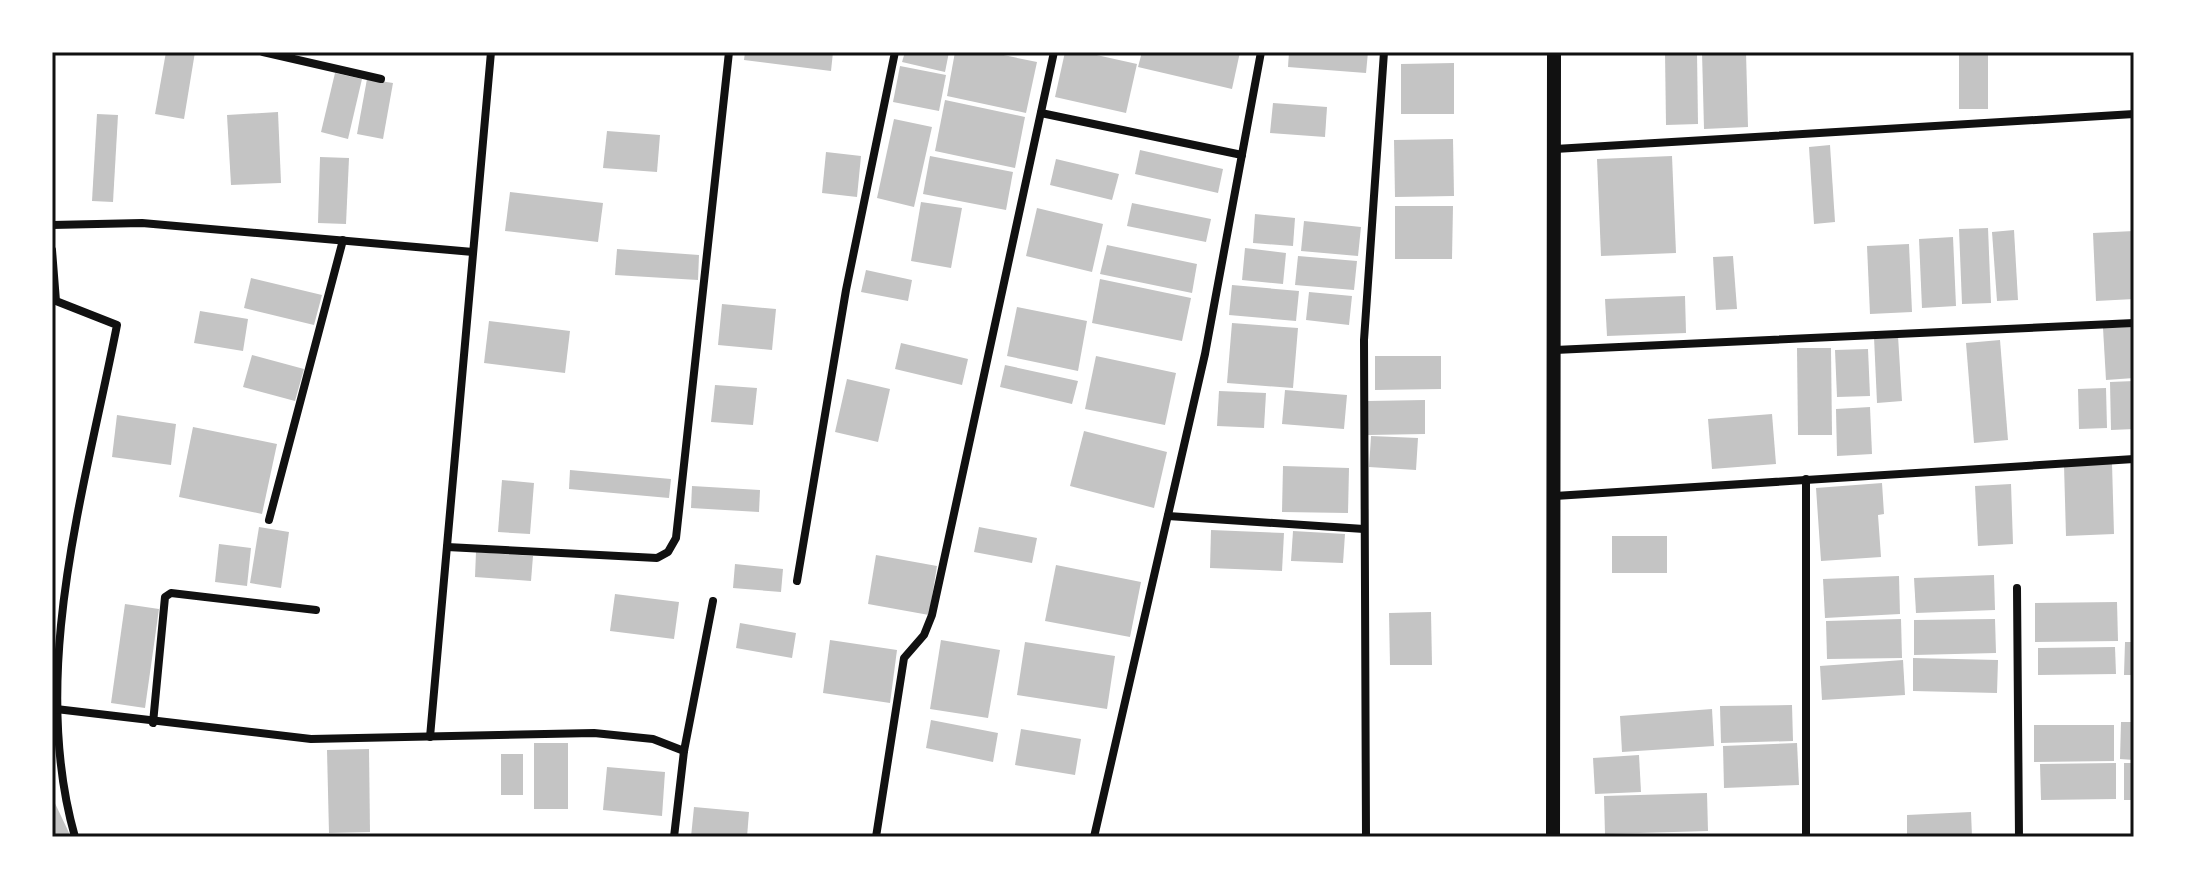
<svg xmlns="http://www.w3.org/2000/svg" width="2186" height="889" viewBox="0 0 2186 889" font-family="'Archivo Narrow',sans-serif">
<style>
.building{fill:#c4c4c4}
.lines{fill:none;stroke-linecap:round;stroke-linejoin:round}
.minor{stroke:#111;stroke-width:8}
.tertiary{stroke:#111;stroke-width:14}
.neatline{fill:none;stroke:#111;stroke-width:3}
</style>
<rect width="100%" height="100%" fill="#fff"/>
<g class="building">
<path d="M166,52H195L184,119L155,114Z"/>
<path d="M745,52H833L831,71L744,60Z"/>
<path d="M905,52H949L945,72L902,62Z"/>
<path d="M955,52H989L1037,62L1026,113L947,96Z"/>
<path d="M1065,52H1083L1137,64L1126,113L1055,97Z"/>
<path d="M1142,52H1240L1232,89L1138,67Z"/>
<path d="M1289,52H1368L1366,73L1288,67Z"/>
<path d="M1665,52H1697L1698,124L1666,125Z"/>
<path d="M1702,52H1746L1748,127L1704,129Z"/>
<rect x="1959" y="52" width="29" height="57"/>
<path d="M1454,63V114H1401V64Z"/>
<path d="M900,66L946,75L939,111L893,102Z"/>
<path d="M335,73L362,79L348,139L321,132Z"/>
<path d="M367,79L393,83L383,139L357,134Z"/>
<path d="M945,100L1025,117L1015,168L935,151Z"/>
<path d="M1273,103L1327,107L1325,137L1270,133Z"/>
<path d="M278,112L281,183L231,185L227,115Z"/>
<path d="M97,114L118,115L113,202L92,201Z"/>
<path d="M894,119L932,127L914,207L877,198Z"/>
<path d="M607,131L660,135L657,172L603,168Z"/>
<path d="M1453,139L1454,196L1395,197L1394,140Z"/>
<path d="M1830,145L1835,222L1814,224L1809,147Z"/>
<path d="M1140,150L1223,169L1218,193L1135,174Z"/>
<path d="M826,152L861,156L857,197L822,193Z"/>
<path d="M930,156L1013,172L1006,210L923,194Z"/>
<path d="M1672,156L1676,253L1601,256L1597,159Z"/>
<path d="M320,157L349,158L346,224L318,223Z"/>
<path d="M1056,159L1119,174L1112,200L1050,185Z"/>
<path d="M510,192L603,203L598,242L505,231Z"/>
<path d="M921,202L962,208L951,268L911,261Z"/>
<path d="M1132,203L1211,219L1206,242L1127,226Z"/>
<path d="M1395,206H1453L1452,259H1395Z"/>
<path d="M1037,208L1103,224L1092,272L1026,256Z"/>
<path d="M1255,214L1295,218L1293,246L1253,243Z"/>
<path d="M1304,221L1361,227L1358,256L1301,251Z"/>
<path d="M1988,228L1991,303L1962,304L1959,229Z"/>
<path d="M2014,230L2018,300L1997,301L1992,232Z"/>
<path d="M2134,231V299L2096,301L2093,233Z"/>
<path d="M1953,237L1956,306L1922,308L1919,239Z"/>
<path d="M1909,244L1912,312L1870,314L1867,246Z"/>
<path d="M1107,245L1197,264L1192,293L1100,274Z"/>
<path d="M1245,248L1286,253L1283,284L1242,280Z"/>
<path d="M617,249L699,255L698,280L615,275Z"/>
<path d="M1298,256L1357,261L1354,290L1295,285Z"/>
<path d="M1733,256L1737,309L1716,310L1713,257Z"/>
<path d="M866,270L912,280L908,301L861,292Z"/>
<path d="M251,278L322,295L314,325L244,308Z"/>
<path d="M1100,279L1191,298L1182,341L1092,323Z"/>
<path d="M1232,285L1299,291L1296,321L1229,315Z"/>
<path d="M1309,292L1352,296L1349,325L1306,320Z"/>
<path d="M1685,296L1686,333L1607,336L1605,299Z"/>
<path d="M722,304L776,309L772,350L718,345Z"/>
<path d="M1017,307L1087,321L1078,371L1007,356Z"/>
<path d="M200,311L248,319L243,351L194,343Z"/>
<path d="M489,321L570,331L565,373L484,363Z"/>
<path d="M1232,323L1298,328L1293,388L1227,383Z"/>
<path d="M2134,327V378L2106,380L2103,328Z"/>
<path d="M1898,336L1902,401L1877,403L1874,337Z"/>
<path d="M2000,340L2008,440L1974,443L1966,343Z"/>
<path d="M901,343L968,359L962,385L895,369Z"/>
<path d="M1797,348H1831L1832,435H1798Z"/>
<path d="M1868,349L1870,396L1837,397L1835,350Z"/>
<path d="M252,355L304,369L295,401L243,387Z"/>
<path d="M1096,356L1176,373L1165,425L1085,409Z"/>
<path d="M1375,356H1441V389L1375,390Z"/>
<path d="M1005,365L1078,381L1072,404L1000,387Z"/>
<path d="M847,379L890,389L878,442L835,432Z"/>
<path d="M2134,381V429L2111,430L2110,382Z"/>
<path d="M715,385L757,388L753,425L711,422Z"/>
<path d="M2106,388L2107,428L2079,429L2078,389Z"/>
<path d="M1285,390L1347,395L1344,429L1282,424Z"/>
<path d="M1219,391L1266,393L1264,428L1217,426Z"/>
<path d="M1425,400V434L1368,435V401Z"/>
<path d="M1870,407L1872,454L1837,456L1836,409Z"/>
<path d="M1772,414L1776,464L1712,469L1708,419Z"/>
<path d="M117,415L176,424L171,465L112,457Z"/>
<path d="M193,427L277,444L262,514L179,497Z"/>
<path d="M1084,431L1167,452L1154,508L1070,486Z"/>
<path d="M1371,436L1418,438L1416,470L1369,467Z"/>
<path d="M2112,463L2114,534L2066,536L2064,465Z"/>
<path d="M1283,466L1349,468L1348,513L1282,512Z"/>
<path d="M570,470L671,479L669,498L569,489Z"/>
<path d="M502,480L534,483L530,534L498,532Z"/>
<path d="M1882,483L1884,514L1878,515L1881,557L1821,561L1816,488Z"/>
<path d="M2011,484L2013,544L1978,546L1975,486Z"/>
<path d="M692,486L760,490L759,512L691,508Z"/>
<path d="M259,527L289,532L281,588L250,583Z"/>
<path d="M979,527L1037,538L1032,563L974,552Z"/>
<path d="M1211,530L1284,533L1282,571L1210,568Z"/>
<path d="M1293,531L1345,534L1343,563L1291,561Z"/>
<rect x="1612" y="536" width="55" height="37"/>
<path d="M219,544L251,548L247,586L215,582Z"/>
<path d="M476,552L533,556L531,581L475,577Z"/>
<path d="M876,555L937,566L929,615L868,604Z"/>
<path d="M735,564L783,569L781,592L733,588Z"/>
<path d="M1056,565L1141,582L1130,637L1045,621Z"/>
<path d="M1994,575L1995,610L1916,613L1914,578Z"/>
<path d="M1899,576L1900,614L1825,618L1823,579Z"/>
<path d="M615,594L679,602L674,639L610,631Z"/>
<path d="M2117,602L2118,641L2035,642V603Z"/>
<path d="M125,604L159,609L145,708L111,703Z"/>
<path d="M1431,612L1432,665H1390L1389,613Z"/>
<path d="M1901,619L1902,658L1827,659L1826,621Z"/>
<path d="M1995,619L1996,653L1914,655V620Z"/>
<path d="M740,623L796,633L792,658L736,648Z"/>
<path d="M830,640L897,650L890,703L823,693Z"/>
<path d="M941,640L1000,650L988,718L930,709Z"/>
<path d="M1025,642L1115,656L1107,709L1017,695Z"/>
<path d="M2125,642H2134V675H2124Z"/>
<path d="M2115,647L2116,674L2038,675V648Z"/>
<path d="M1913,658L1998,660L1997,693L1913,691Z"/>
<path d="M1903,660L1905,695L1822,700L1820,666Z"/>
<path d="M1792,705L1793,741L1721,743L1720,706Z"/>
<path d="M1712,709L1714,746L1622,752L1620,716Z"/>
<path d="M931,720L998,733L993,762L926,748Z"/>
<path d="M2121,722H2134V760L2120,759Z"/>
<path d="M2034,725H2114V761L2034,762Z"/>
<path d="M1021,729L1081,739L1075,775L1015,765Z"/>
<rect x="534" y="743" width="34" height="66"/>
<path d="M1797,743L1799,785L1724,788L1723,746Z"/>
<path d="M369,749L370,832L329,833L327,750Z"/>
<rect x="501" y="754" width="22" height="41"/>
<path d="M1639,755L1641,792L1595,794L1593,758Z"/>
<path d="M2116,763V799L2041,800L2040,764Z"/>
<rect x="2124" y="763" width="10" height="37"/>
<path d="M607,767L665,772L662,816L603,810Z"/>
<path d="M1707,793L1708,831L1605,834L1604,796Z"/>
<path d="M52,797L71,837H52Z"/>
<path d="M694,807L749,812L747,837H691Z"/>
<path d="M1971,812L1972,837H1907V815Z"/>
</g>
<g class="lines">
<g class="minor">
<path d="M263,52L381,79"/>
<path d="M1041,113L1242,155"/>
<path d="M1555,149L2134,114"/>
<path d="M52,225L142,223L473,252"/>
<path d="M52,250L56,301L117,325C85,489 28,672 75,837"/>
<path d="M1555,350L2134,323"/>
<path d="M1806,479V837"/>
<path d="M1555,496L2134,459"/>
<path d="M1168,516L1364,529"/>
<path d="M269,520L343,240"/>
<path d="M447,547L657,558L668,552L676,538L729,52"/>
<path d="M797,581L846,290L895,52"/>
<path d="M2017,588L2019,837"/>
<path d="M56,709L311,739L594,733L653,739L684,751"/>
<path d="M153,723L165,597L171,593L316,610"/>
<path d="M430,737L491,52"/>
<path d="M674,837L684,751L713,601"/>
<path d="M876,837L904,658L924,635L932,615L1054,52"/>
<path d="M1094,837L1205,354L1261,52"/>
<path d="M1366,837L1364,340L1384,52"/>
</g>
<path class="tertiary" d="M1553,837L1554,52"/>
</g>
<rect width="2186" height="889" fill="none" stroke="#ffffff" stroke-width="108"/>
<rect x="54" y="54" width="2078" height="781" class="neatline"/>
</svg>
